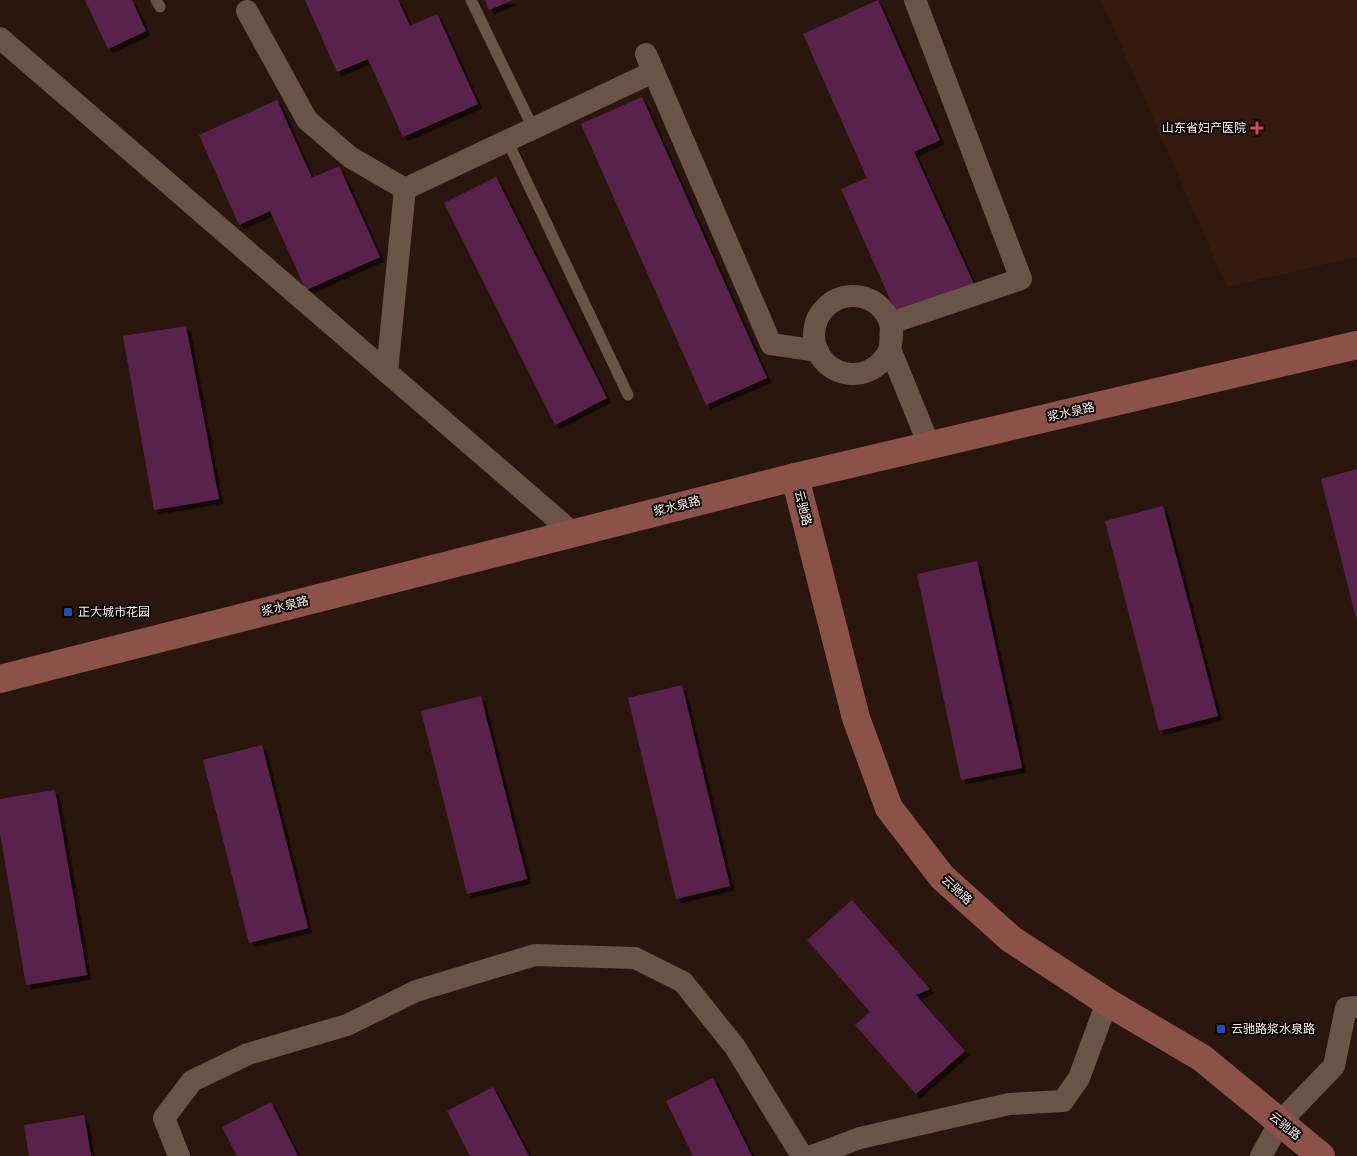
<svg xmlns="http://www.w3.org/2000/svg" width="1357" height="1156" viewBox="0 0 1357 1156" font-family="'Fira Sans Condensed','Noto Sans SC',sans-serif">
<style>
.built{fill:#351b0e}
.building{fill:#58244e;filter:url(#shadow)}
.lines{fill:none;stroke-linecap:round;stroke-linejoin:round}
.lane{stroke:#6b5347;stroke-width:11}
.street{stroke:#6b5347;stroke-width:22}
.secondary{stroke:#8b5249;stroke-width:28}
.health-dot{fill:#e0444e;stroke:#0c0502;stroke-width:2}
.transit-dot{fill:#1a4fb4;stroke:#0c0502;stroke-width:2}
.labels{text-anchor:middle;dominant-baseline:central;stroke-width:4;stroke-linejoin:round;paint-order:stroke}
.poi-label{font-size:12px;fill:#fdf1ec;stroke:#0c0502;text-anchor:start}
.street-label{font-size:12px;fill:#fdf1ec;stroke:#0c0502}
</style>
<defs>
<filter id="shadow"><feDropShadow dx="4.5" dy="4.5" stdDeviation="0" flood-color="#0009"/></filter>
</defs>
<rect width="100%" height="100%" fill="#2a160c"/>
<path class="built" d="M1101,0H1357V257L1227,287Z"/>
<g class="building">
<path d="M85,0H132L146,31L108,49Z"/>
<path d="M305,0H398L410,26L437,14L478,104L403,137L368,59L337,72Z"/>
<path d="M485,0H513L489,10Z"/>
<path d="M878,0L940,140L914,152L978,293L902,326L841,189L867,178L803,34Z"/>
<path d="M642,97L767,378L706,405L581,124Z"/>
<path d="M277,100L312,178L339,166L380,257L306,290L270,211L239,225L199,135Z"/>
<path d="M496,177L607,398L555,425L444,203Z"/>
<path d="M186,326L219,499L154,510L123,336Z"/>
<path d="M1357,469V618H1356L1321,479Z"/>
<path d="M1163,506L1218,716L1159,731L1105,521Z"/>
<path d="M977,561L1022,768L961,780L917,574Z"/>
<path d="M682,685L730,886L676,899L628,698Z"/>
<path d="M481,696L527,879L467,894L421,711Z"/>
<path d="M262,745L308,928L249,943L203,760Z"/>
<path d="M55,790L87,975L26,985L0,833V799Z"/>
<path d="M852,900L930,989L916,995L965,1051L916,1094L855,1025L870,1012L807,940Z"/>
<path d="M713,1078L752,1156H693L666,1101Z"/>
<path d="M493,1087L529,1156H470L447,1111Z"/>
<path d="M271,1102L298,1156H237L222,1127Z"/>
<path d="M84,1115L91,1156H29L24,1125Z"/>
</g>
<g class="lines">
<g class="lane">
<path d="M156,0L160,7"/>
<path d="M471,0L533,128"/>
<path d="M507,140L628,395"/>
</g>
<g class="street">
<path d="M915,0L1021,279L891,323L890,349L929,445"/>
<path d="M247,11L307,120L350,157L405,189"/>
<path d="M0,38L573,533"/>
<path d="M649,62L646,54L771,344L818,351"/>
<circle cx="853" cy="335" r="39"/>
<path d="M387,372L405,189L653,72"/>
<path d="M179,1156L164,1118L192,1081L248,1054L347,1025L416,991L535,955L635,958L683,982L735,1047L802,1156"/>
<path d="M812,1156L860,1138L1009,1104L1063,1101L1079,1078L1107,1002"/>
<path d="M1261,1156L1280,1122L1334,1066L1346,1008L1357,1007"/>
</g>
<g class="secondary">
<path d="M795,477L856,718L889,808L942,877L1011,939L1107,1002L1202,1058L1321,1156"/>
<path d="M0,679L795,477L1357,345"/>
</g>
</g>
<path class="health-dot" d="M1254.5 120.5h5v5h5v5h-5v5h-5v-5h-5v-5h5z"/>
<g class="transit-dot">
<rect x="63" y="607" width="10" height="10" rx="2.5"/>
<rect x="1216" y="1024" width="10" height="10" rx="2.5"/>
</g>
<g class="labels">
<g class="poi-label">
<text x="1246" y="128" text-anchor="end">山东省妇产医院</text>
<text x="78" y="612">正大城市花园</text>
<text x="1231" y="1029">云驰路浆水泉路</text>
</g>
<g class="street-label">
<text transform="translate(1071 412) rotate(-13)">浆水泉路</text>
<text transform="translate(677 506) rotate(-14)">浆水泉路</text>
<text transform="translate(803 508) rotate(76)">云驰路</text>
<text transform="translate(285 606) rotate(-14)">浆水泉路</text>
<text transform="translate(957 890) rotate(43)">云驰路</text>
<text transform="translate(1285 1126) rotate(39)">云驰路</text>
</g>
</g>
</svg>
